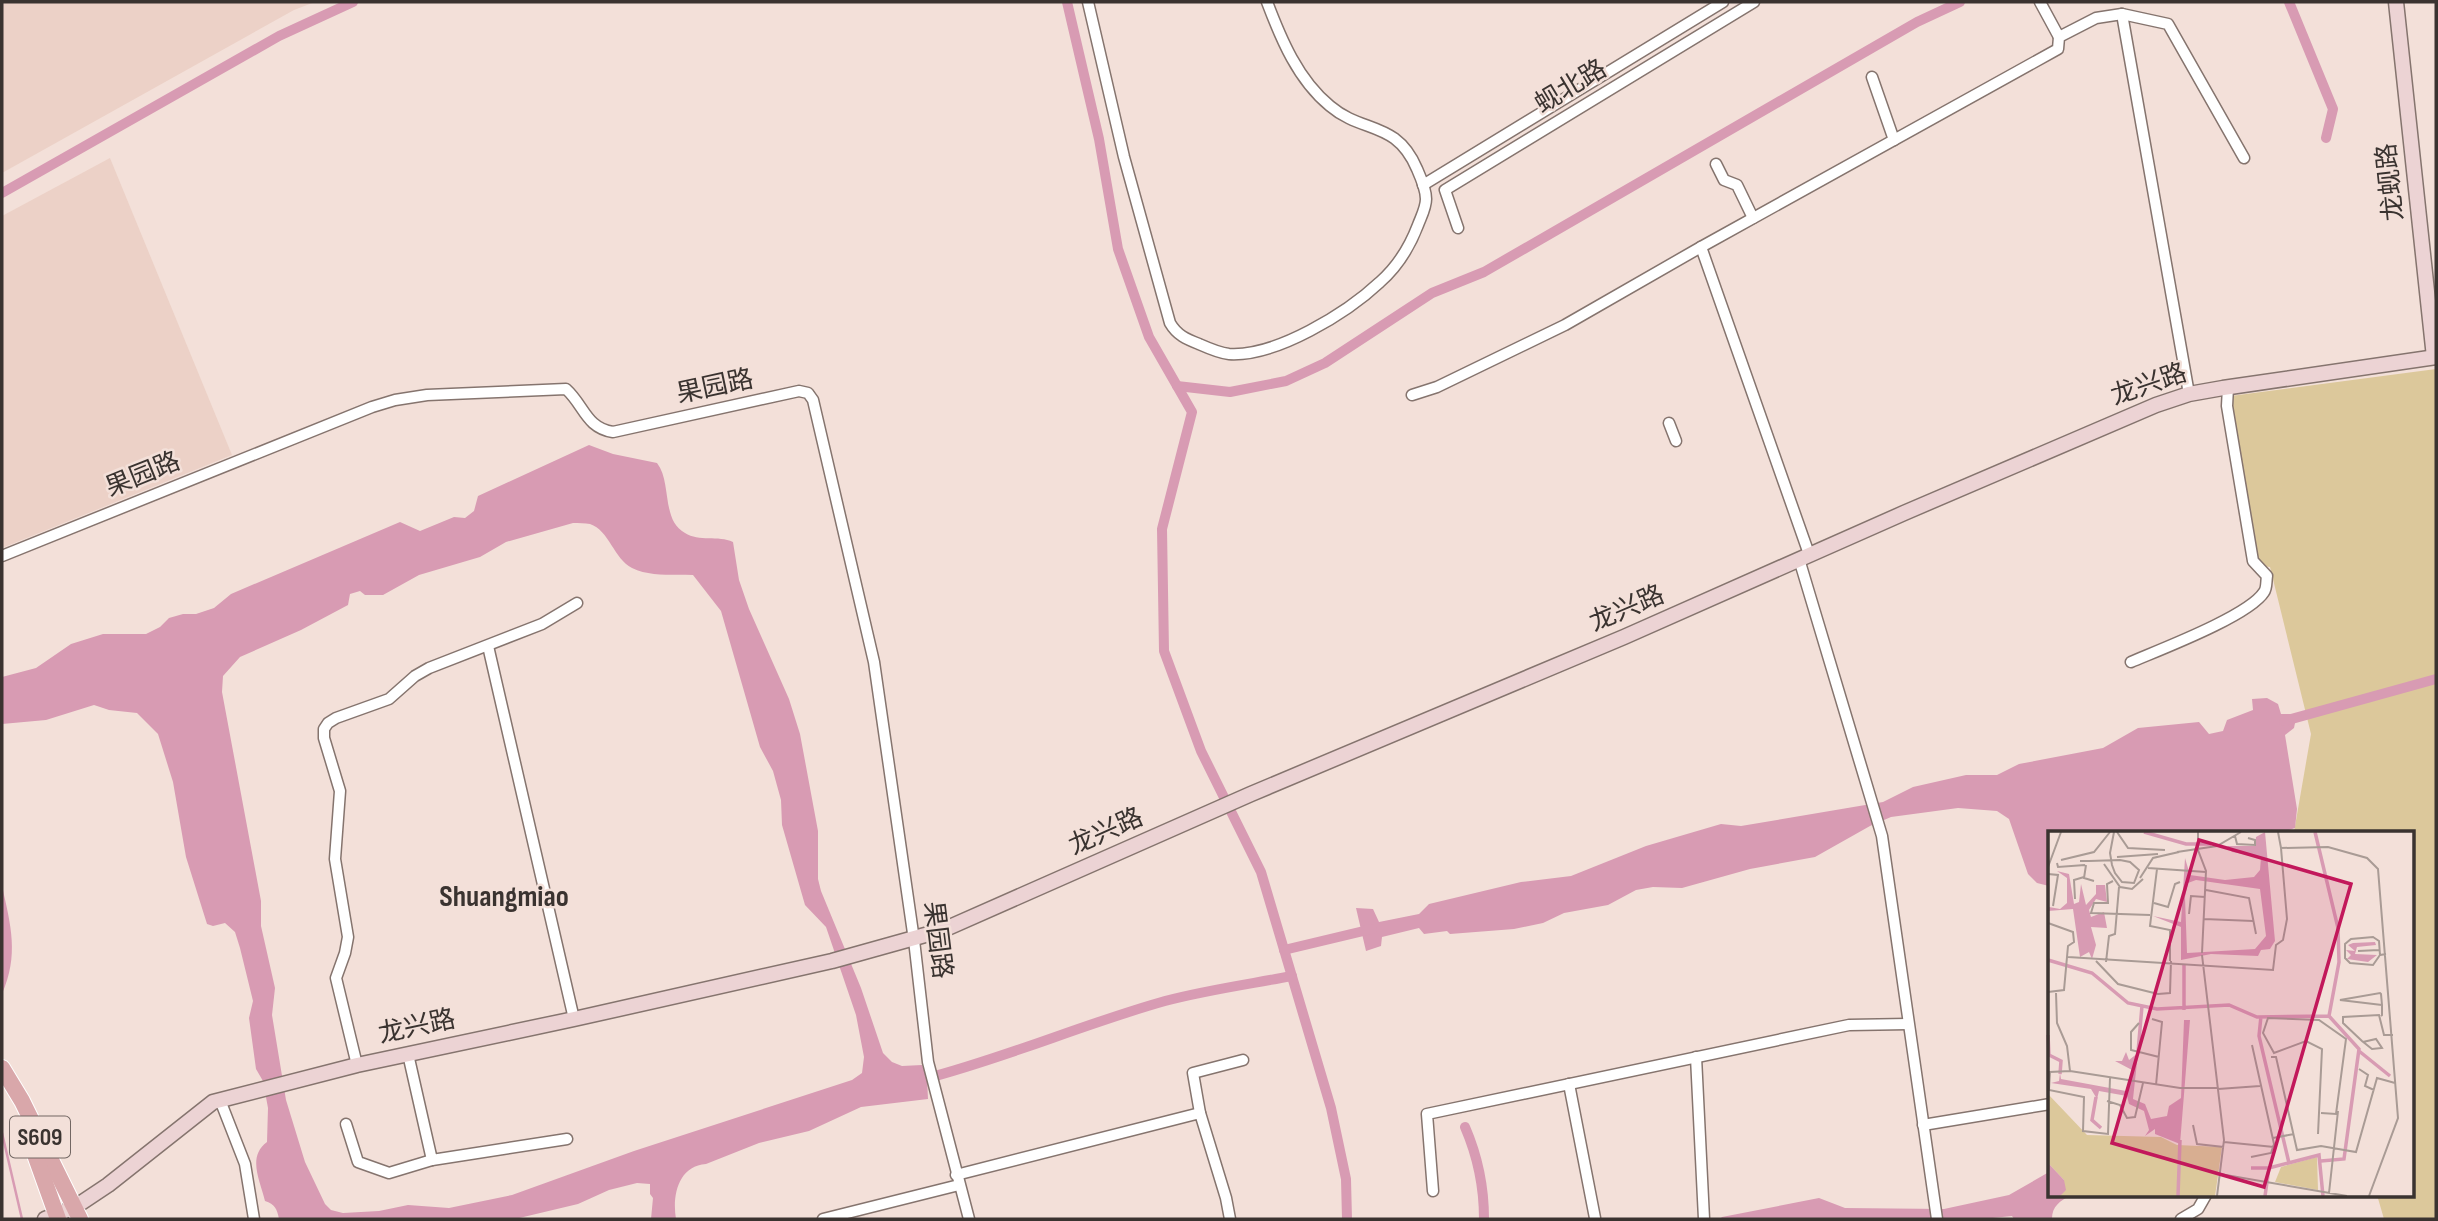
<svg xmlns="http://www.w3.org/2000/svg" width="2438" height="1221" viewBox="0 0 2438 1221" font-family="'Sofia Sans Condensed','Noto Sans SC',sans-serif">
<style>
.built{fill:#ecd1c7}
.green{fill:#dcc89b}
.water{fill:#d89bb3;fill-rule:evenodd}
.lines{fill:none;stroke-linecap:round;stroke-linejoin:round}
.stream{stroke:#d89bb3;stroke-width:2.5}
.canal{stroke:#d89bb3;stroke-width:10}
.street-casing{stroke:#85746e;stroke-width:13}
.secondary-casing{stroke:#85746e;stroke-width:17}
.primary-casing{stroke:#fff;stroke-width:18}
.street{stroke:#fff;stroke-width:10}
.secondary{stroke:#ecd3d4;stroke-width:14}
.primary{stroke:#d9a7aa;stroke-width:16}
.labels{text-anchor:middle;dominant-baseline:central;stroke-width:5;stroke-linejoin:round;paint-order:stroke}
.shield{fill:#f3e0d9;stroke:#726763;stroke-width:2}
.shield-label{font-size:24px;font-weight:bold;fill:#3a3330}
.street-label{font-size:26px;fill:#3a3330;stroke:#f3e0d9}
.quarter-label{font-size:30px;font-weight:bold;fill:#3a3330;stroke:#f3e0d9}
.inset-river{fill:none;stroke:#d89bb3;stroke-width:3.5}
.inset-road{fill:none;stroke:#a99b95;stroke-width:2}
.view{fill:#c2185b;fill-opacity:0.15;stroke:#c2185b;stroke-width:3.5}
.inset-edge{fill:none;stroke:#3a3330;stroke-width:3.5}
</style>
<rect width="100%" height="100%" fill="#f3e0d9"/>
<g class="built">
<path d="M2,2H315L294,10L2,173Z"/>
<path d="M110,158L232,455L2,548V216Z"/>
</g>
<path class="green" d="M2436,369V1219H2384L2377,1195H2412V832H2294L2311,734L2270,567L2255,565L2230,420L2231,396Z"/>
<g class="water">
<path d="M589,445L613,454L657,463C672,482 661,520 685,533C699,542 718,535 733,542L739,580L749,609L789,699L800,734L818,831V879L821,891L861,988L883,1053L892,1062L902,1066L922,1065L927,1078L928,1099L861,1107L809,1131L759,1143L706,1164C678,1166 672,1196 676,1219H651L653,1198L650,1194V1184L637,1183L609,1190L578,1204L515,1219H279C277,1209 275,1204 265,1201C260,1180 247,1157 267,1142L268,1108L263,1081L256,1069L249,1018L253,1001L240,948L235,932L225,923L213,926L207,924L186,857L173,782L158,734L137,713L109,710L94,705L46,720L2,724V677L36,668L71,644L103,634H146L160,627L169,618L183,614H196L214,608L231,594L400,522L420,531L454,517L465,518L474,511L478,496ZM573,523C579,523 585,523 590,524C609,530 614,559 632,568C650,577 673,574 693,575L721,611L760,747L773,771L781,800L782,825L805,905L826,927L856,1015L864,1057L862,1073L852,1080L634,1151L512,1195L449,1208L408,1205L379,1211L343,1213L331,1210L325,1204L305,1162L286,1100L272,1015L275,988L261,926V901L222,692L223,676L240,657L301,630L348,605L350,594L360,591L365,595H383L419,575L480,557L506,542Z"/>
<path d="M2267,698L2278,704L2281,714H2294L2296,718L2294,728L2285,735L2297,809L2295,828L2283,832H2050L2049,886L2037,883L2028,874L2009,819L1997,811L1958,808L1891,817L1870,826L1815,857L1750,869L1682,888L1653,887L1636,890L1608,905L1564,913L1543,923L1514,929L1450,934L1447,931L1424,934L1419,928L1382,937L1381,946L1366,951L1356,908L1373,909L1379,922L1419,914L1429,904L1521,882L1571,876L1646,846L1721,824L1741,826L1883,802L1913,787L1966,775H1997L2019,764L2103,748L2138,728L2199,722L2209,734L2223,731L2227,720L2253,710L2252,699Z"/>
<path d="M2,886C11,926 19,955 2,994Z"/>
<path d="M2049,1172L2050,1195H2071C2060,1201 2052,1206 2052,1219H2014L2012,1216L1983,1219H1720L1722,1217L1819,1198L1845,1208L1944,1209L2009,1195Z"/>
</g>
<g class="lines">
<path class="stream" d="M2,1133L22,1219"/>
<g class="canal">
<path d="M1067,2L1099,139L1118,249L1149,337L1192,412L1162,529L1164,651L1201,751L1261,872L1331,1108L1346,1179L1347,1219"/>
<path d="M2289,2L2333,109L2326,138"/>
<path d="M2,193L279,36L353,2"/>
<path d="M1177,386L1230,392L1286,381L1325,363L1432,293L1484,272L1917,22L1960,2"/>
<path d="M2284,721L2436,679"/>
<path d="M1284,950L1372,929"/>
<path d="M924,1079C1006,1058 1083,1024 1165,1001C1206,990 1250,984 1292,976"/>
<path d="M1465,1127C1478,1157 1484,1187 1484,1219"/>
</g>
<defs>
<g id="street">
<path d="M1088,2L1124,157L1170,323C1177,335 1186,339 1199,344C1208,348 1219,353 1229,354C1276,357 1347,313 1380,282C1397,267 1410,246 1418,225C1421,217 1426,208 1426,199C1426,189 1421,178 1417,169C1396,120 1363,134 1330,106C1298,80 1281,39 1267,2"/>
<path d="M2040,2L2059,37"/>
<path d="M2122,14L2189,394"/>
<path d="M1872,77L1894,140"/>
<path d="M1716,164L1724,180L1737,185L1753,218"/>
<path d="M1423,185L1723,2"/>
<path d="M1458,228L1445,190L1754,2"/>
<path d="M1701,247L1809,554"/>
<path d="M1412,395L1437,387L1565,325L1701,247L2058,49L2059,37L2096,18L2122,14L2168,24L2244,158"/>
<path d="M1669,423L1676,441"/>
<path d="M2,556L372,407L395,400L427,395L566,389C584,405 586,428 613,432L799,391L808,393L813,400L874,662L914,940L928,1062L969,1219"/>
<path d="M1799,559L1882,836L1937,1219"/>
<path d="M488,646L574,1019"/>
<path d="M2131,662C2159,650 2249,616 2264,592C2267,588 2266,582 2267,576L2253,561L2227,406L2228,387"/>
<path d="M408,1054L432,1160L567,1139"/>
<path d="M1696,1057L1704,1219"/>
<path d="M357,1065L336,978L345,953L348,937L335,859L340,791L324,738V729L328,723L336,718L389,699L415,676L429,668L542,624L577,603"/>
<path d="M1569,1084L1595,1218"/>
<path d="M220,1100L245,1164L254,1219"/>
<path d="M1200,1113L1193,1073L1243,1060"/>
<path d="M346,1124L358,1162L389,1173L432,1160"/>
<path d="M1923,1125L2050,1104"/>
<path d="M956,1175L1200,1113L1226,1198L1230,1219"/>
<path d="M1433,1191L1427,1114L1849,1025L1908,1024"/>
<path d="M823,1219L959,1185"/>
<path d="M2181,1219L2198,1209L2206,1195"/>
</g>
<g id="secondary">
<path d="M2396,2L2434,357"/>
<path d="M45,1219L75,1207L108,1185L213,1102L357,1065L574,1019L832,961L943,930L1251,794L1624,637L1904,513L2156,405L2189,394L2223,388L2436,357"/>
</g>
<g id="primary">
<path d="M2,1068L22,1101L80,1219"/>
<path d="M29,1138L58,1219"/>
</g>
</defs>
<use href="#street" class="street-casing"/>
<use href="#secondary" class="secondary-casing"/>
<use href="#primary" class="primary-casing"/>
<use href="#street" class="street"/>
<use href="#secondary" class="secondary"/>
<use href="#primary" class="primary"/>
</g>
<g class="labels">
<rect class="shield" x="10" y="1116.5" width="60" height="41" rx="5"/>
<g class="shield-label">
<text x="40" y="1137">S609</text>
</g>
<g class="street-label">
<text transform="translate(1571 87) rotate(-31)">蚬北路</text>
<text transform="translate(2391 182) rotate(-96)">龙蚬路</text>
<text transform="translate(2149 385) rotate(-19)">龙兴路</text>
<text transform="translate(715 387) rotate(-12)">果园路</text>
<text transform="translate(143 475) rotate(-22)">果园路</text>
<text transform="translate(1627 609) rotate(-23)">龙兴路</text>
<text transform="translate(1106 832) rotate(-24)">龙兴路</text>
<text transform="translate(937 940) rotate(83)">果园路</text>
<text transform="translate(417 1027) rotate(-12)">龙兴路</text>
</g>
<g class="quarter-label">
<text x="504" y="897">Shuangmiao</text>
</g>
</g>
<g transform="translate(2048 831)">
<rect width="366" height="366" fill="#f3e0d9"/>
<path d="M0,263L39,304L113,306L129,314L174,316L167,365H12L16,349L0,332ZM269,326L270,359L227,351L233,336Z" fill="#dcc89b"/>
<path d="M217,1L227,110L222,118L213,119L210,125L163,123L133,129V96L105,85L133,91L137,27L142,44L177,49L206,46L212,39L213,26L184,21L179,15H207L208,6ZM148,49L212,58L218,105L207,118L139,122L137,66L140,52ZM9,40L21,43L26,73L31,71L33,53L38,74L48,63V54H57L59,71L48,68L41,79L43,86L56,81L59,97L43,96L48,114L44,128L41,121L32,126L25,78L0,80V68L1,76L12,78L19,72V47ZM305,112L327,111L328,114L309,116L307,123L329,124L320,131L299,128L303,124L298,119L307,120L300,114ZM136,189H142L132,313L107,303V298L97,305L101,299L96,280L81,273L79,265L51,260L49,268L43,258L3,252L11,250L12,242L13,248L78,260L84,239L67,230H74L78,221L81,229L90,222L85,268L97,273L103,288L119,285L121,275L133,267ZM0,332L16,349L18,359L12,365H0Z" fill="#d89bb3" fill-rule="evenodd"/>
<path class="inset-river" d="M96,1L138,13H163M267,1L290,97L291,131L281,185M0,129L44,142L80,172L109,178L181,174L209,186L281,185M136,179V134M213,185L211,205L241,332M0,204L1,224L13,230L12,243M311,220L342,245M90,221L94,175M48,266L44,289L53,297M273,330L296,328L311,218L281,185M203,337H221L271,324L275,365M130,365L132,309M217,365L221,337"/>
<path class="inset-road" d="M69,1L80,17L117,19M150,1V19L158,40L154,122M230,1L233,17L280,16L319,27L330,38L350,287L321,365M187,5L189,13L207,14V9L200,7M129,21L169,15L193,1M69,26L110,23M13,29L46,21L62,1M32,30H41L72,29L82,31L91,39L86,52L74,51L67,42L64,34L62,22L66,1M9,32L10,36L37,34M56,33L72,56L84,58L95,48M38,34L36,47L46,50M0,36L13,1M100,37L158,41M109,38L102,95L122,99V130M0,43L10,44L5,75M92,47L105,27L131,21M65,50L59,53L60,72H46L43,82L102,84M158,59L201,67L208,103M27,68L26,49L36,46M106,72L120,76L127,53L132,51M141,83L143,65L157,66M156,88L205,90M0,92L25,101L26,111L20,115L16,159L0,161M310,120L331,119M154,124L176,309L169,365M332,124L325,134L302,132L297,127V113L303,108L325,106L331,110L332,124L338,123M20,126L225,139L228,114L235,109L239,88L233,17M48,130L70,153L110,163L122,162L123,130M58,131L61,105L67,103L71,56M8,162L9,192L19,215L22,240M333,185L334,184V174L333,163L332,162L292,169L334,174M104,188L114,191L108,254M91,192L83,201V219L111,226M315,211L328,208L334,217L324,218L314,210L295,192V186L331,184L336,204H345M223,226H228L249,319L273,315L308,321L329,247L347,252M311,238L320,244L317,255L326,259M62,247L60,303L35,300L36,266L1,259L2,241L22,240L132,257H169M170,258L212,255M59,270L72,274L79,287L87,286L95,252M145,294L149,313L176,316M270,303L274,218L258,210L226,222L215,202L220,187L271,189L298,208L288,283L273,282M225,307L246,303M176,311L226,316M203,326L223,322L226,313L204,214M172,343L299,365M281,362L290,280"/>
<path class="view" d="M151,9L303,53L216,356L64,312Z"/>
<rect width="366" height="366" class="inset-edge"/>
</g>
<rect width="2438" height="1221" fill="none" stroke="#3a3330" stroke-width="7"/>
</svg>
